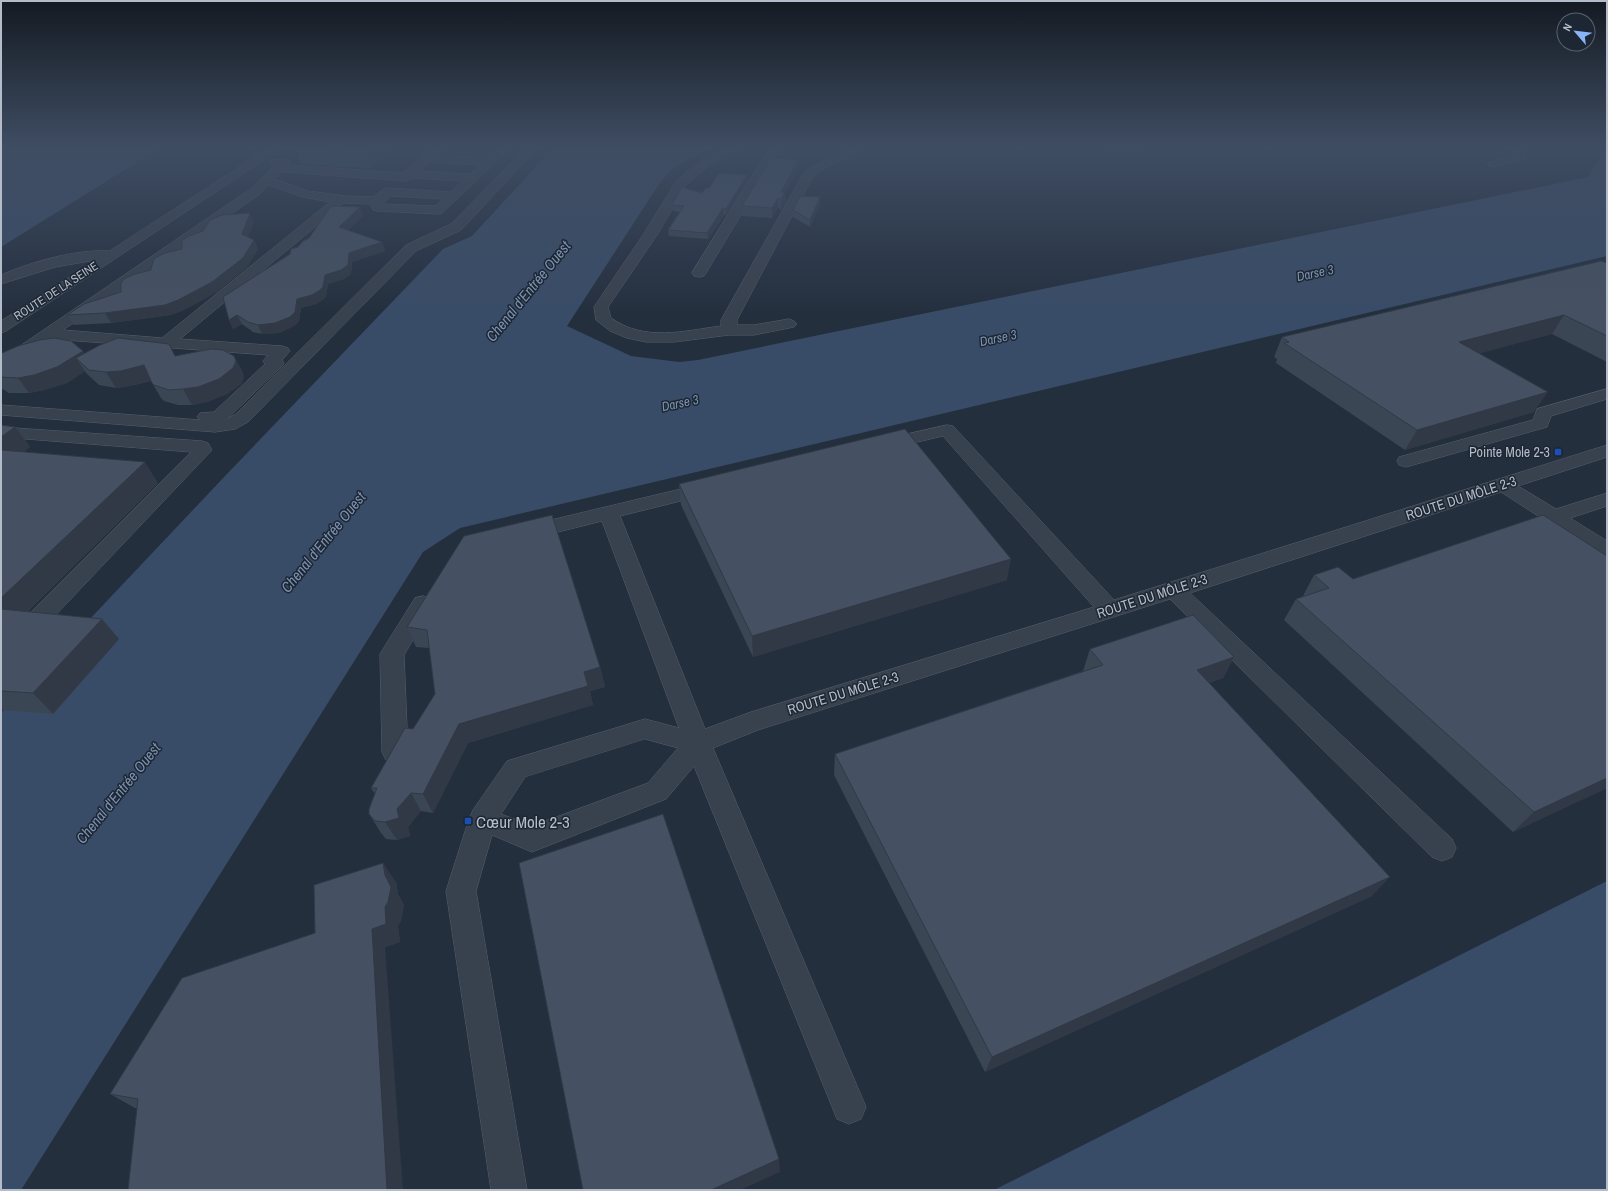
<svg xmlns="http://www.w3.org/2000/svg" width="1608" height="1191" viewBox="0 0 1608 1191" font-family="'Archivo Narrow',sans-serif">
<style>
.water{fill:#394c67}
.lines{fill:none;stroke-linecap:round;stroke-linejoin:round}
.minor-casing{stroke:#565f6c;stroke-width:1}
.minor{fill:#38414e;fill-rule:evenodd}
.wall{fill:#3b4654}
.shaded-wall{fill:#303945}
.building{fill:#455162;stroke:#303945}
.transit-dot{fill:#1a4fb4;stroke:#1d2633;stroke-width:1.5}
.labels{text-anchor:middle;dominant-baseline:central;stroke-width:3;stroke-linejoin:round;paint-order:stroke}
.far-street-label{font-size:12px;fill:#b4bcc9;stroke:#1d2633}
.far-water-label{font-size:13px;font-style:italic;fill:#7c92b1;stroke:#1d2633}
.poi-label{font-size:14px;fill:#b4bcc9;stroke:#1d2633;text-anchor:end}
.street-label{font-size:14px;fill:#b4bcc9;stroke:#1d2633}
.water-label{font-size:15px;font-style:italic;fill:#7c92b1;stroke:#1d2633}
.near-poi-label{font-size:17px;fill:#b4bcc9;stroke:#1d2633;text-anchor:start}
</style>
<rect width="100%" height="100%" fill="#242f3e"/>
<g class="water">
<path d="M1,148H160L1,247Z"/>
<path d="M553,148H711L673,168L659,184L567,326L631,356L679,362L698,360L1588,177L1605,148H1607V256L460,528L423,552L21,1190H1V713L226,475L443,249L472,236Z"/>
<path d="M1607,881V1190H994Z"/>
</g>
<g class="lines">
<defs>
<g id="minor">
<path d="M269,148H282L6,331L1,333V321L96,260L55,267L1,284V275C31,262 76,249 109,251Z"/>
<path d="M433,148H448L438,155L487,158L499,148H511L442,213L438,214L377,211L373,210L370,204L344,203L180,339L282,346L288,348L290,351L282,360L284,363L282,366L227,419L236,414L406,245L451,224L526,148H538L461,230L416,251L248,422L235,429L215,432L1,415V405L200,420L197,417L200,413L214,412L265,364L263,361L268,355L51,339L7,369L1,371V359L252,188L270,170L276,166L271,164L269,162L271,160H288L290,162L288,165L403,173ZM430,162L480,165L470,174L420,171ZM283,172L406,181L412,178L463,181L450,192L388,188L384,189L373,197L346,196L308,191L274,179ZM268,185L303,197L330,202L162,338L63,330L260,194ZM391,196L443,199L435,206L383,204Z"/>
<path d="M727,148H741L739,150L711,164L686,185L657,235L608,307L611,318C645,342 683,331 721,326V320L803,174L815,165L851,148H864L863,150L823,169L812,178L737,320V325H754L789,319L794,321L797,324L794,327L754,335H729L674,342H646L627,338L610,331L596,320L594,307L643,235L677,180L703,160Z"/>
<path d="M770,148H781L706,273L704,276L699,277L694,276L692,273Z"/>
<path d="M1511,148H1521L1527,157L1525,159L1493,167L1489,166L1487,164L1489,162L1514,155Z"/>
<path d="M1607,389V399L1551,416L1547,427L1406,467L1399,465L1397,461L1399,457L1533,420L1537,409Z"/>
<path d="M947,425L953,426L1114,600L1607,445V457L1518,486L1556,509L1607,493V506L1570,518L1607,541V558L1600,556L1501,492L1190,593L1452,839L1456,848L1452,857L1442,861L1432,857L1170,599L758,730L713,748L866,1107L861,1119L849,1124L837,1119L694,766L666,799L532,852L492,835L476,891L527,1190H491L446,891L469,819L473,810L507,761L645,719L679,728L602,521L526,540L519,538L516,533L519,528L526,526L710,482L717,484L720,488L717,492L620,516L705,729L751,712L1094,607L943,436L883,450L877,449L874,445L877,441ZM645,739L678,748L648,783L532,826L501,814L525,777Z"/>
<path d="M1,427L202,441L208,443L212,450L48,623L40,625L32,623L29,617L32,611L191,452L1,437Z"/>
<path d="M423,596L431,598L434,604L404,655L408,752L404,760L395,763L386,760L382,752L380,654L415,598Z"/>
</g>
</defs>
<use href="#minor" class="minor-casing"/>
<use href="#minor" class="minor"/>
</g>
<g class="wall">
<path d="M295,148H397L370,168L301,164Z"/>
<path d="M1101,148H1145L1144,151L1115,155Z"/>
<path d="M798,169L785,193L786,202L781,210L778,207L772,218L742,216V206Z"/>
<path d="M747,175L748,181L726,215H724L708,239L669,236L668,230L680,212L673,211L672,205L702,193L709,188Z"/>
<path d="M820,197V205L810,227L793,217V210Z"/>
<path d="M360,207L363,216L348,230L382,242L385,251L352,262L351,274L344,279L328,284L326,296L324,299L316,304L301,308L299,321L294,326L279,333L262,334L253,332L242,324L233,329L229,320L290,254L309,238Z"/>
<path d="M254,222L248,237L254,240L258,249L247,267L217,292L184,310L171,315L111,323L73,325L67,315L121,292L182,249Z"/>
<path d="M1607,263V362L1552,334L1479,353L1534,412L1405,450L1276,363L1277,359L1274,357L1282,337Z"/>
<path d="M1,354L176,356H234L242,371L244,377L241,384L227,394L207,402L192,405H178L164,401L161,398L151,381L130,386L116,388L99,385L86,373L85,371L67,383L44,390L29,393H9L1,388Z"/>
<path d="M1,425L15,427L30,447L23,452L158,483L27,612L102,619L119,639L53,714L3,710L1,712Z"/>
<path d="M679,484L1007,580L753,657L681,505Z"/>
<path d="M464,536L600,667L605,687L590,691L593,705L468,743L433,813L421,811L408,827L410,836L397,840L386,839L381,833L369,814L375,794L371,788L413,729L435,694L429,648L416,647L407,627Z"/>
<path d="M1607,556V788L1513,832L1284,620L1296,599L1303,596L1314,575L1353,579Z"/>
<path d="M1090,649L1234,657L1223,678L1209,683L1372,896L985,1072L834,775L835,754L1083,671Z"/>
<path d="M396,882L398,894L404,905L401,920L398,926L400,942L385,947L137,1108H135L110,1094L315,933Z"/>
</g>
<g class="shaded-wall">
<path d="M371,148H397L370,168L365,152Z"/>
<path d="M1117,148H1145L1144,151L1115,155Z"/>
<path d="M798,160V169L785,193L786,202L781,210V192Z"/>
<path d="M747,175L748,181L726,215V209Z"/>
<path d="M820,197V205L810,227V220Z"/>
<path d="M778,198V207L772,218V208Z"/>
<path d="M360,207L363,216L342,236L339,227Z"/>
<path d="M723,208L724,215L708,239L707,233Z"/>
<path d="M250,213L254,222L246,243L242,234Z"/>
<path d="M254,240L258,249L247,267L217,292L184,310L171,315L111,323L105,313Z"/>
<path d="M382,242L385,251L352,262L351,274L344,279L328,284L326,296L324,299L316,304L301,308L299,321L294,326L279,333L262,334L258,325L297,299L325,275L349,253Z"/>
<path d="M237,315L242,324L233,329L229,320Z"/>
<path d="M1564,315L1552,334L1448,362L1459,342Z"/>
<path d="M83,351L92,366L76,358L85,371L67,383L44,390L29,393L18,378Z"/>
<path d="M234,356L242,371L244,377L241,384L227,394L207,402L192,405L183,389Z"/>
<path d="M144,365L153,380L130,386L116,388L106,372Z"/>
<path d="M1548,392L1534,412L1405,450L1417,430Z"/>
<path d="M15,427L30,447L1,469V437Z"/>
<path d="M145,462L158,483L9,629L1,620V598Z"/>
<path d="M1011,559L1007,580L753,657L752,636Z"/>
<path d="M102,619L119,639L53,714L33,693Z"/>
<path d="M1234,657L1223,678L1187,691L1197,670Z"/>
<path d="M600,667L605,687L590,691L593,705L468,743L433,813L423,794L459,724L584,672Z"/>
<path d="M1,708L3,710L1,712Z"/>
<path d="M1607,778V788L1513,832L1534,812Z"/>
<path d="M411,793L421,811L408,827L410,836L397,840L385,822L397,809Z"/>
<path d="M383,863L396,882L398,894L404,905L401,920L398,926L400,942L385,947L403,1190H387L372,929L385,907V875Z"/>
<path d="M1390,877L1372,896L985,1072L992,1057Z"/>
<path d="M779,1159L780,1172L740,1190H711Z"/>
</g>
<g class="building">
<path d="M295,148H371L365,152Z"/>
<path d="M771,158L798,160L781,192H785L781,200L778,198L772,208L742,206Z"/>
<path d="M719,173L747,175L726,209L723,208L707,233L668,230L684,206L672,205L682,187L702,193L706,188H709Z"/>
<path d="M800,196L820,197L810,220L793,210Z"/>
<path d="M331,206L360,207L339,227L382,242L349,253L348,265L341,270L325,275L323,287L320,290L312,295L297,299L295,312L290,317L275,323L258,325L248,322L237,315L229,320L223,297L290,254L291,249L298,247L303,241L309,238Z"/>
<path d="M250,213L242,234L254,240L243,258L212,282L178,300L165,305L105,313L67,315L84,304L121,292V283L124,279L135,274L151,270L153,261L155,258L165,253L182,249V240L189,236L203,231L210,220L222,215Z"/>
<path d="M1601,261L1607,263V336L1564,315L1459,342L1548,392L1417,430L1284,343L1289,342L1282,337Z"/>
<path d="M54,338L71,341L83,351L57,367L34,375L18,378L1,377V354L2,353L18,346L40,340Z"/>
<path d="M118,338L169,344L175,356L211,349L223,350L234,356L236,361L233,368L219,379L198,387L183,389L169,390L154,385L152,383L144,365L121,371L106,372L89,370L76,358L100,345Z"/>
<path d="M1,425L15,427L1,437Z"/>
<path d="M905,429L1011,559L752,636L679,484Z"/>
<path d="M1,450L145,462L1,598Z"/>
<path d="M552,515L600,667L584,672L588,686L459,724L423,794L411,793L397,809L399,818L385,822L375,821L369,814V809L377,788H371L405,728L413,729L435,694L427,630L407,627L464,536Z"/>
<path d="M1543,515L1607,556V778L1534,812L1296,599L1329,588L1314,575L1338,567L1353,579Z"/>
<path d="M1,609L102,619L33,693L1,691Z"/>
<path d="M1193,615L1234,657L1197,670L1390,877L992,1057L835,754L1103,665L1090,649Z"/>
<path d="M663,814L779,1159L711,1190H583L519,863Z"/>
<path d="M383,863L385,875L391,887L388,902L385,907L386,924L372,929L387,1190H128L138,1099L110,1094L182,978L315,933L314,885Z"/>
</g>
<linearGradient id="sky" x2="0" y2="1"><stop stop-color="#141a22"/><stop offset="0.47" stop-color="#3f4d63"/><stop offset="1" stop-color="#3f4d63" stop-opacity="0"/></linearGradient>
<rect width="1608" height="314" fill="url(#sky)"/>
<g class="transit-dot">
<rect x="1554" y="448" width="8" height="8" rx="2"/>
<rect x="464" y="817" width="8" height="8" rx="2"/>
</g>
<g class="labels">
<g class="far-street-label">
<text transform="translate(56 291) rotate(-33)">ROUTE DE LA SEINE</text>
</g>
<g class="far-water-label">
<text transform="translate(1315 273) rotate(-12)">Darse 3</text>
<text transform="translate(998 338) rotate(-12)">Darse 3</text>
<text transform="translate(680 403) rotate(-12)">Darse 3</text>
</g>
<g class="poi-label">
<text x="1550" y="452">Pointe Mole 2-3</text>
</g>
<g class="street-label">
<text transform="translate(1461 498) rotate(-18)">ROUTE DU MÔLE 2-3</text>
<text transform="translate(1152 596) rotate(-18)">ROUTE DU MÔLE 2-3</text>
<text transform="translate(843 693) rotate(-17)">ROUTE DU MÔLE 2-3</text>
</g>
<g class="water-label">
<text transform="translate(528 291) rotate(-51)">Chenal d'Entrée Ouest</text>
<text transform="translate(323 542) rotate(-51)">Chenal d'Entrée Ouest</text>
<text transform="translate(118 793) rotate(-51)">Chenal d'Entrée Ouest</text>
</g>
<g class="near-poi-label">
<text x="476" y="821">Cœur Mole 2-3</text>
</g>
</g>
<rect width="1608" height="1191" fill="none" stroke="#b4bcc9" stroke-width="4"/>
<g transform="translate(1576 32) rotate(298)"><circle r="19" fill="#1d2633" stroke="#59626f"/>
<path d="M0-3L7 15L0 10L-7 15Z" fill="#8ab4f8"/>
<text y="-6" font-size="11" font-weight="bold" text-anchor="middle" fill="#b4bcc9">N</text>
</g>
</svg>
